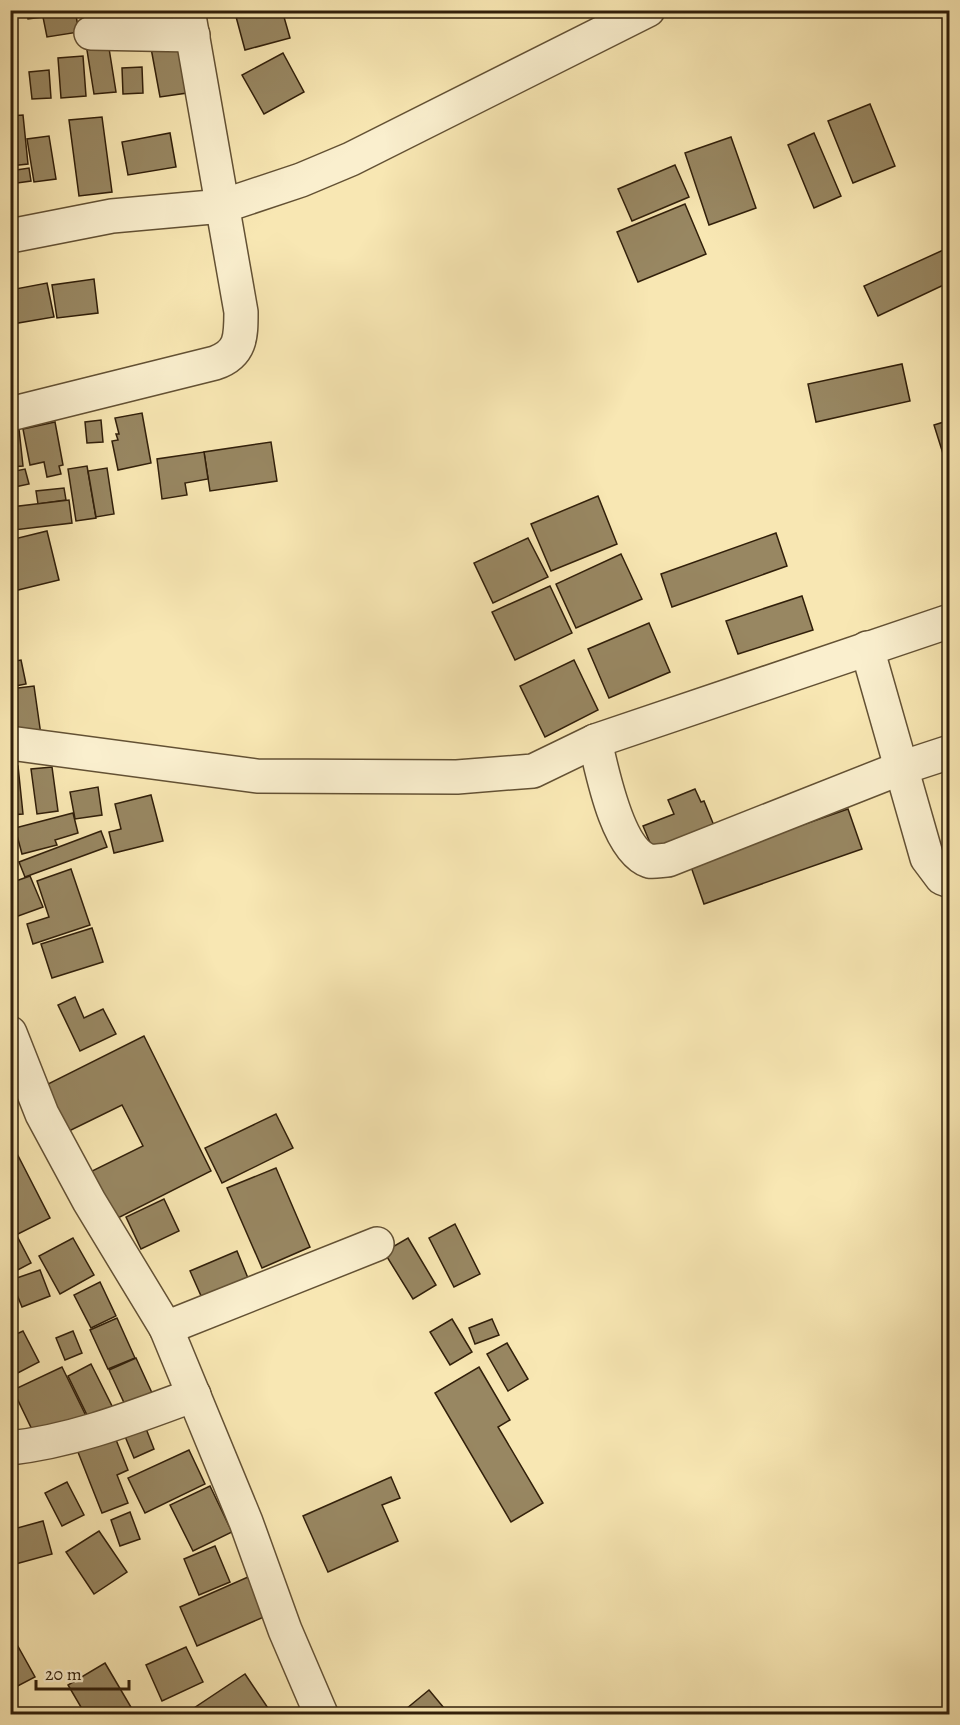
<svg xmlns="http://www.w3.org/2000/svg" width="960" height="1725" viewBox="0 0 960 1725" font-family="Alegreya,serif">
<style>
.building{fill:#988762;stroke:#311f0a;stroke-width:1.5}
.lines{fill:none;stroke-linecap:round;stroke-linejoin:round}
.minor-casing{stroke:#635134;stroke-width:36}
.minor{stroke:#faefce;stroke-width:33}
</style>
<rect width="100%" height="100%" fill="#f8e7b3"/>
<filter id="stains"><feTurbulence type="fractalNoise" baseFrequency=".00333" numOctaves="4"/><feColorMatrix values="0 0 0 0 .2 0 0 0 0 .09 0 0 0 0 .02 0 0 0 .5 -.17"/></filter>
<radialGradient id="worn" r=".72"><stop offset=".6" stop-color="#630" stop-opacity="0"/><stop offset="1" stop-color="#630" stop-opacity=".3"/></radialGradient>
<g class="building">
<path d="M26,10H75L79,32L47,37L43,17L28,19Z"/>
<path d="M129,10H173L174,22L131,28Z"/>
<path d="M244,10H282L290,38L245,50L235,13Z"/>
<path d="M108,42L116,92L94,94L86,44Z"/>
<path d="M179,43L187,93L160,97L151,48Z"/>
<path d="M283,53L304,92L264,114L242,75Z"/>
<path d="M83,56L86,96L61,98L58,58Z"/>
<path d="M142,67L143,93L123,94L122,68Z"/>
<path d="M49,70L51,98L32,99L29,72Z"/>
<path d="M870,104L895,166L853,183L828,121Z"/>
<path d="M23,115L28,164L10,166V116Z"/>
<path d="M102,117L112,192L79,196L69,120Z"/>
<path d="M170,133L176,167L128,175L122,142Z"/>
<path d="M814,133L841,196L814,208L788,145Z"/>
<path d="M49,136L56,179L34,182L27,139Z"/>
<path d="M731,137L756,208L709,225L685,153Z"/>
<path d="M675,165L689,197L632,221L618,189Z"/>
<path d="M29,168L31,181L10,184V171Z"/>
<path d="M685,204L706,254L638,282L617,232Z"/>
<path d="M950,247V282L878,316L864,286Z"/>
<path d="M94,279L98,313L57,318L52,285Z"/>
<path d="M47,283L54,317L12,324L10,290Z"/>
<path d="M902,364L910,401L816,422L808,384Z"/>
<path d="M142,413L151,463L118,470L112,441L118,440L116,434H119L115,418Z"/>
<path d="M101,420L103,442L87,443L85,422Z"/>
<path d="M950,420V476L934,425Z"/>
<path d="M55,422L63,465L59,466L61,474L47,477L44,462L30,465L23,429Z"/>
<path d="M19,429L23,466L10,467V430Z"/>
<path d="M271,442L277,481L210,491L204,452Z"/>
<path d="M204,452L208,479L185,483L187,495L162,499L157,459Z"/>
<path d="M87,466L96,518L76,521L68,469Z"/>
<path d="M107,468L114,514L96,517L88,471Z"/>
<path d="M25,469L29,484L10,488V472Z"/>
<path d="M64,488L66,500L38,504L36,491Z"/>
<path d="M598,496L617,544L551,571L531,524Z"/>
<path d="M69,500L72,523L14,530L11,507Z"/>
<path d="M47,531L59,580L10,592V540Z"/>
<path d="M776,533L787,566L672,607L661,574Z"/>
<path d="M528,538L548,577L493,603L474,563Z"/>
<path d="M621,554L642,599L576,628L556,584Z"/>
<path d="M550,586L572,633L515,660L492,612Z"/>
<path d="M802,596L813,630L738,654L726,621Z"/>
<path d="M649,623L670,672L609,698L588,649Z"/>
<path d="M21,660L26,684L10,687V662Z"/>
<path d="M574,660L598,710L545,737L520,686Z"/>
<path d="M34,686L41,735L15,738L10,689Z"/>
<path d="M10,766H18L23,814L10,815Z"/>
<path d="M52,767L58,811L37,814L31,769Z"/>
<path d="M98,787L102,815L75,819L70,792Z"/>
<path d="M695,789L701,802L704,801L717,833L656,857L643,826L674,814L668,800Z"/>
<path d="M151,795L163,841L114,853L109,832L121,829L115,804Z"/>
<path d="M848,809L862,849L704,904L690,864Z"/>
<path d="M73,813L78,833L55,840L57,845L22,854L15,828Z"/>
<path d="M101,831L107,847L25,877L19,862Z"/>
<path d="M71,869L90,925L33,944L27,924L49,917L37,881Z"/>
<path d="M30,876L43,907L10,919V883Z"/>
<path d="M92,928L103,962L52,978L41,944Z"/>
<path d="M75,997L84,1018L103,1009L116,1034L80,1051L58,1005Z"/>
<path d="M144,1036L211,1171L106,1224L82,1176L143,1146L122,1105L65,1133L42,1087Z"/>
<path d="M276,1114L293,1148L222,1183L205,1148Z"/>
<path d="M10,1140L50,1218L10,1238Z"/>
<path d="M276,1168L310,1247L262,1268L227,1188Z"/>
<path d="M164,1199L179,1231L141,1249L126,1217Z"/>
<path d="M455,1224L480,1274L454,1287L429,1238Z"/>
<path d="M16,1234L31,1263L10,1274V1238Z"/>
<path d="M73,1238L94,1275L60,1294L39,1256Z"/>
<path d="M408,1238L436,1285L413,1299L384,1252Z"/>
<path d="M237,1251L252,1288L206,1307L190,1271Z"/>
<path d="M40,1270L50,1296L22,1307L11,1280Z"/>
<path d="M100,1282L116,1316L91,1328L74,1295Z"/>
<path d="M117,1318L135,1358L108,1369L90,1330Z"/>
<path d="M452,1319L472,1352L450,1365L430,1332Z"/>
<path d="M492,1319L499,1335L475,1344L469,1328Z"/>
<path d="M23,1331L39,1362L10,1377V1337Z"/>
<path d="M73,1331L82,1353L65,1360L56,1338Z"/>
<path d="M507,1343L528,1379L508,1391L487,1354Z"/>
<path d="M136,1358L153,1395L126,1407L109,1370Z"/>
<path d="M91,1364L113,1408L89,1419L68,1376Z"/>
<path d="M62,1367L88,1420L39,1444L13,1390Z"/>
<path d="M479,1367L510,1420L498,1427L543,1503L511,1522L435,1393Z"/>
<path d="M145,1426L154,1449L134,1458L124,1434Z"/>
<path d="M111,1427L128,1470L117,1475L128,1503L102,1513L74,1442Z"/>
<path d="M189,1450L205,1484L145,1513L128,1478Z"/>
<path d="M391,1477L400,1498L382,1505L398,1541L328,1572L303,1516Z"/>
<path d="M67,1482L84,1515L62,1526L45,1493Z"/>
<path d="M210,1486L232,1532L193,1551L170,1505Z"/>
<path d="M130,1512L140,1539L120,1546L111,1520Z"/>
<path d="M43,1521L52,1554L12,1565L10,1530Z"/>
<path d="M99,1531L127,1572L94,1594L66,1552Z"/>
<path d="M215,1546L230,1582L199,1595L184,1559Z"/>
<path d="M248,1577L266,1616L197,1646L180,1607Z"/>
<path d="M10,1632L35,1677L10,1690Z"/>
<path d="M186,1647L203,1682L162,1701L146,1665Z"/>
<path d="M105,1663L135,1714H85L68,1685Z"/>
<path d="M245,1674L272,1714H185Z"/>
<path d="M429,1690L449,1714H400Z"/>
</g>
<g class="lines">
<defs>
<g id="minor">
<path d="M91,33L193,35"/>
<path d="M10,236L112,216L223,206L301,180L351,159L648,10"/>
<path d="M10,414L215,363C241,354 241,337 241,312L188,10"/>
<path d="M867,648L927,858L942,878L950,881"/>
<path d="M595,741C602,771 617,850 649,861C654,862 663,860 668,860L901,768L950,752"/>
<path d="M10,743L257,776L457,777L533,771L595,741L950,621"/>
<path d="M10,1033L42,1114L89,1201L166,1328L246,1522L285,1630L321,1714"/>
<path d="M166,1328L377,1244"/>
<path d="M10,1448C74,1441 134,1417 194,1395"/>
</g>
</defs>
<use href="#minor" class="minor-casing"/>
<use href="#minor" class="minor"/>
</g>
<rect width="960" height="1725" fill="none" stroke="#f8e7b3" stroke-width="36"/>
<rect x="12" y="12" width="936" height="1701" fill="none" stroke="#311f0a" stroke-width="3"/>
<rect x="18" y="18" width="924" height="1689" fill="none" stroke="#311f0a" stroke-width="1.5"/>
<path d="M36 1680v9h93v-9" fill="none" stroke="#311f0a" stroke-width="3"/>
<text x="45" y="1680" font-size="18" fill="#311f0a" stroke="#faefce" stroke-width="4.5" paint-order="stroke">20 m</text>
<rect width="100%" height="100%" filter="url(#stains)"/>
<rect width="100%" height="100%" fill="url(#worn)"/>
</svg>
